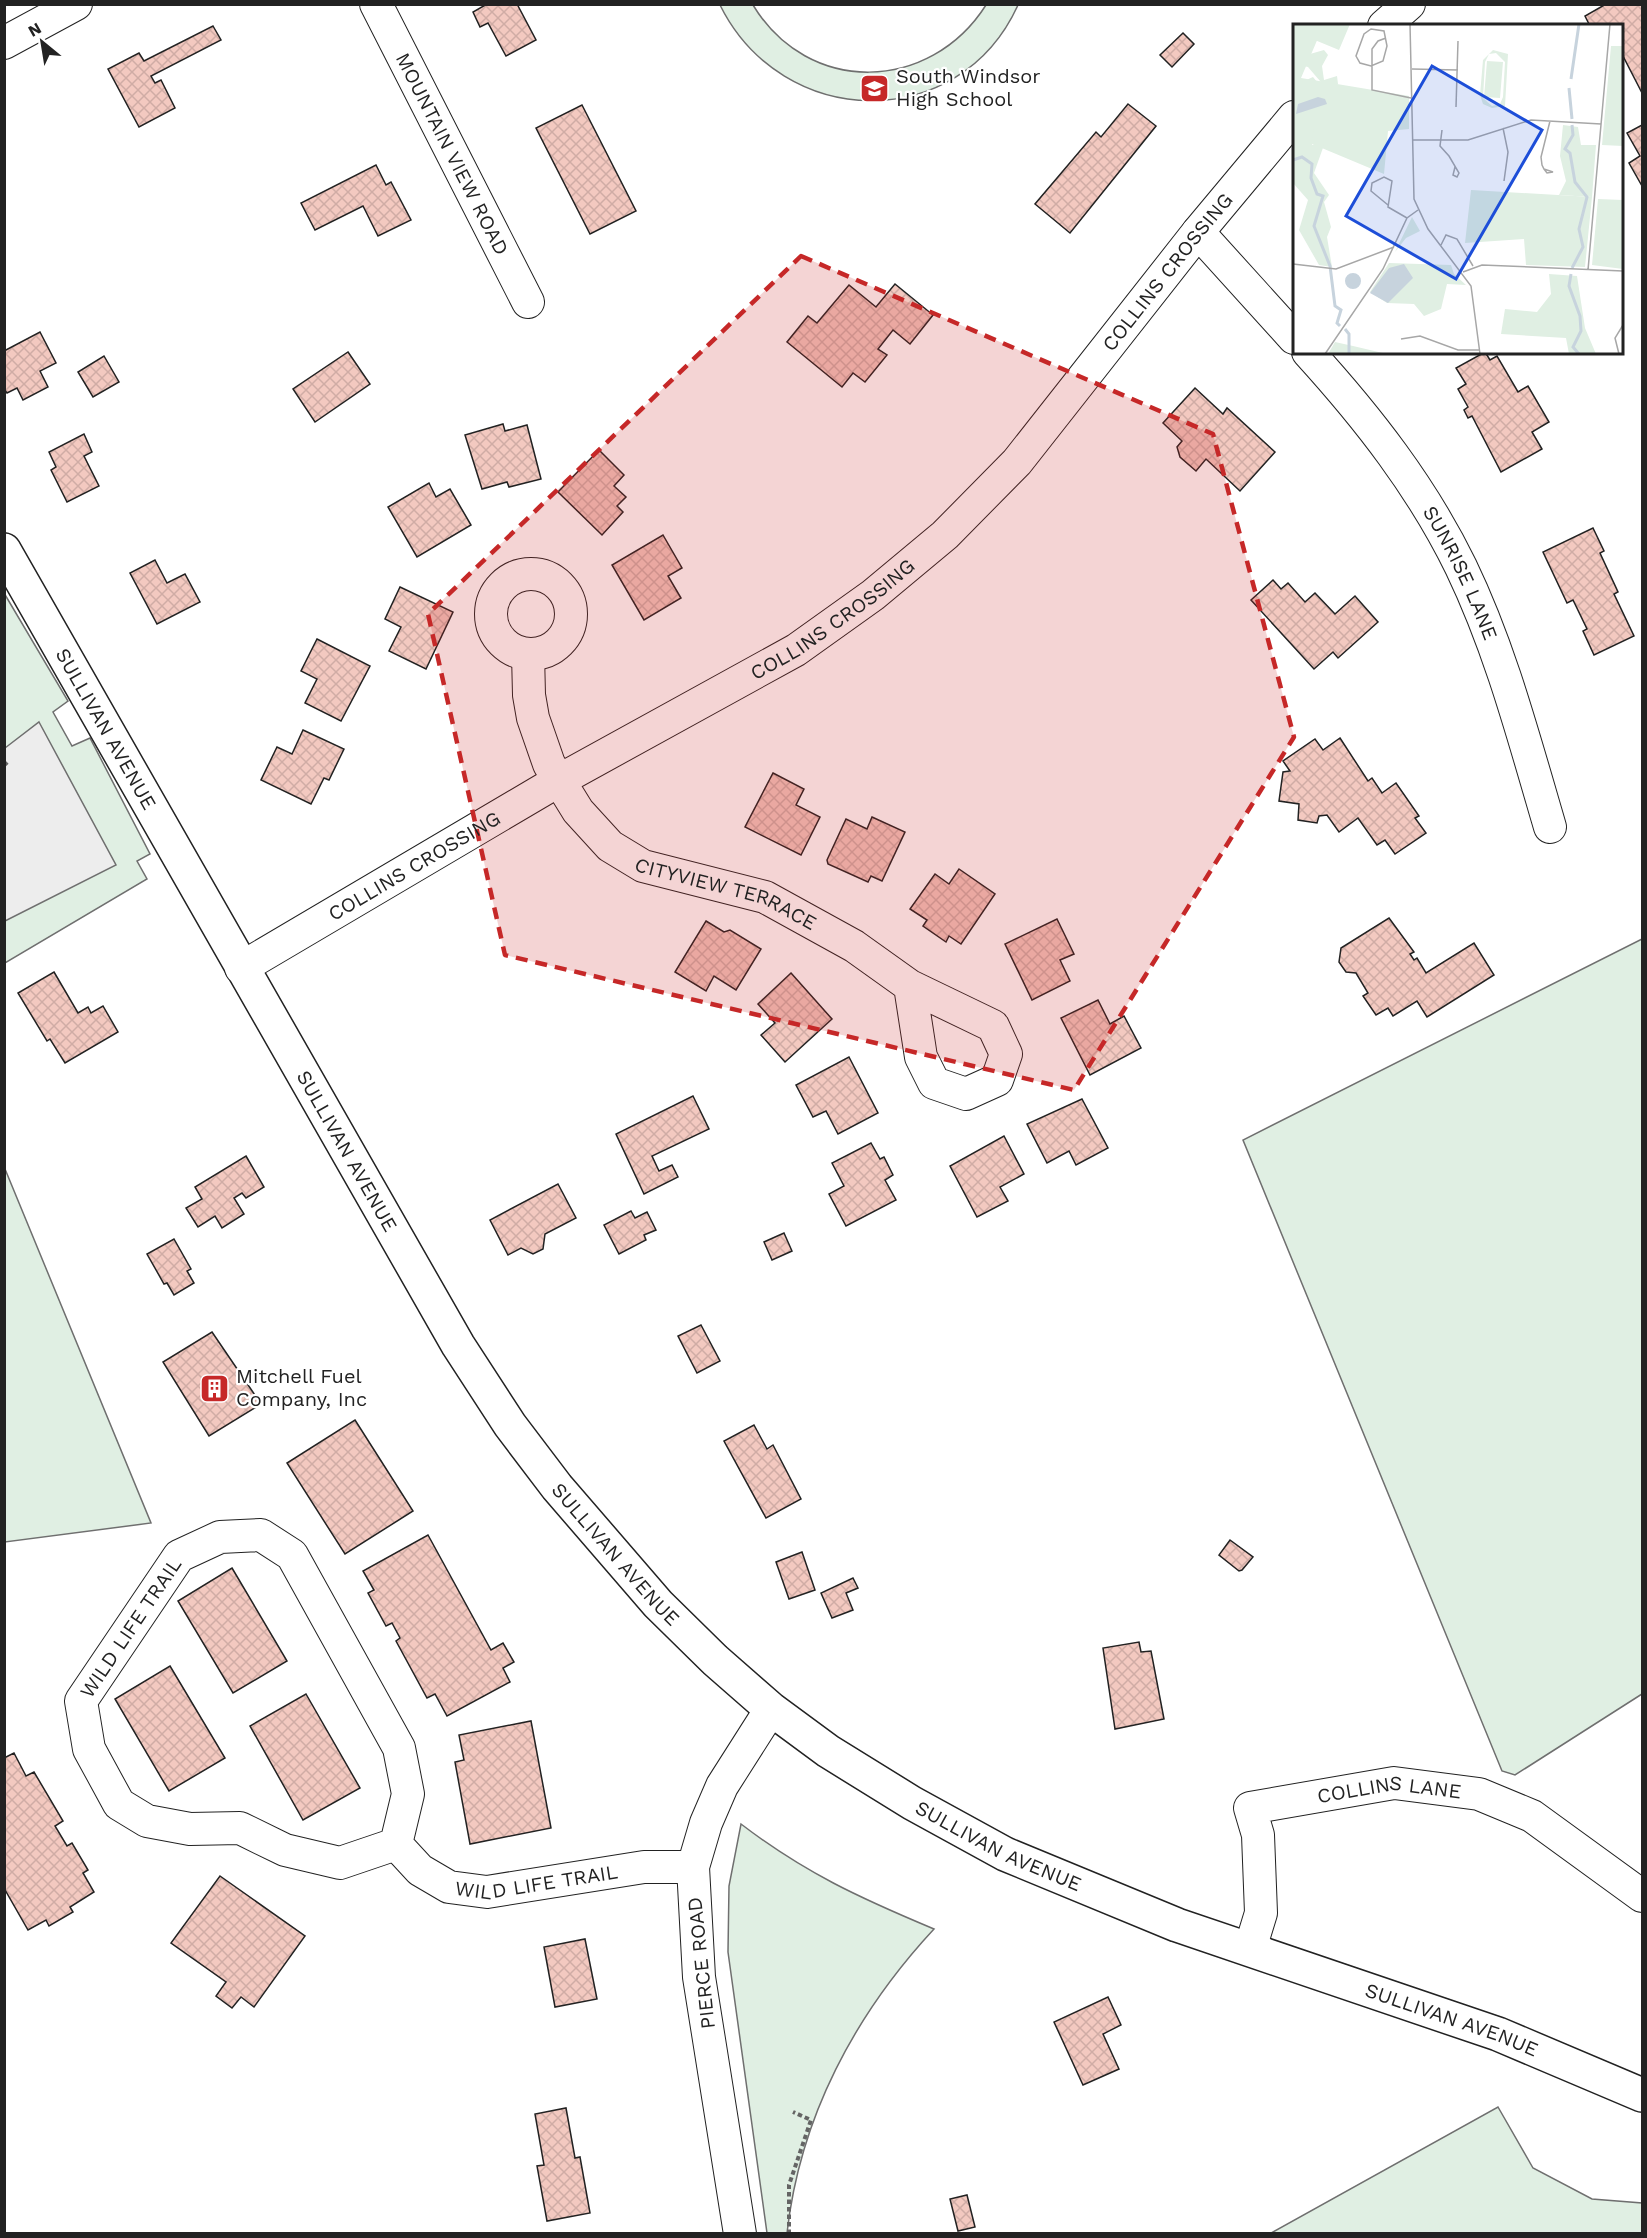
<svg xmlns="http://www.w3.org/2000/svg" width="1647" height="2238" viewBox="0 0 1647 2238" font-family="'Work Sans',sans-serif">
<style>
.green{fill:#e0efe3;stroke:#6f6f6f;stroke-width:1.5}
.parking{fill:#ededed;stroke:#6f6f6f;stroke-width:1.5}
.building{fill:url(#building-cross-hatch);stroke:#222;stroke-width:1.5}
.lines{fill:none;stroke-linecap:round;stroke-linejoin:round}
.minor-casing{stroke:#222;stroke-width:34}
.major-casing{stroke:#222;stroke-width:36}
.path{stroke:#646464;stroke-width:4;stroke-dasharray:4.5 3;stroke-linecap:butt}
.minor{stroke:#fff;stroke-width:32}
.major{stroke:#fff;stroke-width:33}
.marked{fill:#c62828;fill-opacity:0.2;stroke:#c62828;stroke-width:4.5;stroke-dasharray:12 8;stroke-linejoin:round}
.labels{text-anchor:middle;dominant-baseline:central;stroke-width:4.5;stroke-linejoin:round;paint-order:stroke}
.poi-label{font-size:20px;fill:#222;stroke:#fff;text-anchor:start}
.street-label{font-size:20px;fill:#222;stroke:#fff}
.inset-river{fill:none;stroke:#c7d3dd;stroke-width:3}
.inset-road{fill:none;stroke:#a7a7a7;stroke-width:1.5}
.view{fill:#1d4ed8;fill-opacity:0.15;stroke:#1d4ed8;stroke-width:3}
.inset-edge{fill:none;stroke:#222;stroke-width:3}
</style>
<defs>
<pattern id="building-cross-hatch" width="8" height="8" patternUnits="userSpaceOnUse" patternTransform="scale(1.5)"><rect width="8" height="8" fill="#f3c9c0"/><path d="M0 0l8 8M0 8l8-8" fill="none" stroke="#d0aca5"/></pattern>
</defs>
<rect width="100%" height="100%" fill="#fff"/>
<g class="green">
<path d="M720,5H753C808,96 930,93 986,5H1018C959,135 782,130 720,5Z"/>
<path d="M4,593L68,701L53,712L72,746L90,738L150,854L137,861L147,879L5,963Z"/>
<path d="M1642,939V1694L1515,1775L1502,1771L1243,1140Z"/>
<path d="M4,1169H5L151,1523L5,1542Z"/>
<path d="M741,1824C805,1873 860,1898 934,1929C855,2014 800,2117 787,2233H767L728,1952L729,1886Z"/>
<path d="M1498,2107L1533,2168L1592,2199L1642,2203V2233H1271Z"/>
</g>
<path class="parking" d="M39,722L116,865L5,921V748Z"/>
<g class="building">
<path d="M487,4H517L536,40L506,56L488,23L480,27L473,12Z"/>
<path d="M1606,4H1642V93L1622,54V26H1590L1585,16Z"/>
<path d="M213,26L221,40L151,76L155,83L161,80L175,108L139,127L108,69L139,53L144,61Z"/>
<path d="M1183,33L1194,44L1172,67L1160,55Z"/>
<path d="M1128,104L1156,126L1070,233L1035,204L1096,132L1101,137Z"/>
<path d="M582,105L636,211L590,234L536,128Z"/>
<path d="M1642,125V186L1629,163L1640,156L1627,133Z"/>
<path d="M376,165L386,185L391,182L411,220L378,236L363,206L315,230L301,203Z"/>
<path d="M895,284L933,315L910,344L893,330L878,349L887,355L865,382L853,373L842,387L787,342L808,316L817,323L849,285L876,307Z"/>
<path d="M40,332L56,363L40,371L48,387L23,400L17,388L7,393L4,389V351Z"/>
<path d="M348,352L370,384L315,422L293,389Z"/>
<path d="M1485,352L1490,360L1497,356L1518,392L1528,386L1549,422L1532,432L1542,449L1501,472L1472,416L1468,418L1464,410L1468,407L1458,389L1466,384L1456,368Z"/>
<path d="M104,356L119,382L93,397L78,372Z"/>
<path d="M1195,388L1223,414L1227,408L1275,452L1240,491L1206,459L1196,471L1180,457L1177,447L1182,441L1163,423Z"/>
<path d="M503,424L505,431L527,425L541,479L509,487L507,482L482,489L465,435Z"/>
<path d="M84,434L92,452L84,456L99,486L67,502L51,470L56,467L49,452Z"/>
<path d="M599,450L624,475L614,486L626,497L617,506L623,512L602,535L558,492Z"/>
<path d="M429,483L436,497L450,489L471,525L417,557L388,507Z"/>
<path d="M1593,528L1604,551L1600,553L1618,592L1614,594L1634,636L1594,655L1583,631L1587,629L1573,600L1567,603L1543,552Z"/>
<path d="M663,535L682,568L668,576L681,598L644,620L612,565Z"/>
<path d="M155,560L167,583L185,574L200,602L157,624L130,573Z"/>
<path d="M1273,580L1281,589L1288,583L1305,602L1315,593L1335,614L1355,596L1378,622L1338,658L1333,652L1314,669L1251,600Z"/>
<path d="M400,587L453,612L426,669L389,651L401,627L385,619Z"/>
<path d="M317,639L370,666L341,721L305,703L317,679L301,671Z"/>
<path d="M303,730L344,749L329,780L324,778L311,804L261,780L277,747L292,754Z"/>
<path d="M1340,738L1368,781L1372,778L1382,793L1396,783L1419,816L1415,818L1426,833L1395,854L1385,840L1377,845L1358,818L1339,832L1327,815L1319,816L1317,823L1298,820L1299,804L1279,801L1283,772L1290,771L1283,761L1315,739L1323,750Z"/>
<path d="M773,773L804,789L796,805L820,817L801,855L745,827Z"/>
<path d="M872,817L905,832L882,881L871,876L868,882L828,864L827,860L846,819L867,829Z"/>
<path d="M959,869L995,894L961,944L949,936L946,942L923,926L927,920L910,909L935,874L949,884Z"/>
<path d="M1389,918L1414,952L1410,954L1414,960L1417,958L1426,973L1474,943L1494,975L1427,1017L1417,1001L1393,1016L1388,1008L1376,1015L1363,996L1368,993L1356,973L1346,972L1339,962L1341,948Z"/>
<path d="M1057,919L1074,954L1060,960L1070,981L1032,1000L1005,944Z"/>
<path d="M706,921L724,932L730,930L761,949L736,990L714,976L706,991L675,972Z"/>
<path d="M54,972L78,1013L88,1007L91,1013L103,1006L118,1032L65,1063L50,1039L47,1041L18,993Z"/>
<path d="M791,973L832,1019L785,1062L761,1035L775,1023L758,1004Z"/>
<path d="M1098,1000L1110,1024L1124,1016L1141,1048L1090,1075L1061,1018Z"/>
<path d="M849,1057L878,1113L838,1134L826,1111L813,1117L796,1085Z"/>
<path d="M693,1096L709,1129L652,1156L659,1171L672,1165L678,1177L644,1194L616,1134Z"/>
<path d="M1082,1099L1108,1148L1076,1165L1069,1151L1047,1163L1027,1124Z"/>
<path d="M1004,1136L1024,1174L1000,1187L1008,1201L977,1217L950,1166Z"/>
<path d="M871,1143L880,1159L884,1157L893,1175L885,1180L896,1200L846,1226L829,1194L844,1186L832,1163Z"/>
<path d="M246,1156L264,1187L246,1198L242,1193L234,1198L244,1214L222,1228L215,1216L198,1227L186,1208L202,1199L195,1187Z"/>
<path d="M558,1184L576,1218L545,1234L543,1249L533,1254L521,1248L508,1255L490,1220Z"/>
<path d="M631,1211L635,1218L647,1212L656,1230L644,1235L646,1240L619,1254L604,1225Z"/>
<path d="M784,1233L792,1251L772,1260L764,1242Z"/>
<path d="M174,1239L191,1269L187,1271L194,1283L174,1295L167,1283L164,1284L147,1254Z"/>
<path d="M701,1325L720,1361L697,1373L678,1336Z"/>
<path d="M212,1332L261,1404L209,1436L163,1362Z"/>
<path d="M355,1420L413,1511L345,1554L287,1463Z"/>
<path d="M754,1425L767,1449L773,1445L801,1499L766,1518L724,1441Z"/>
<path d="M428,1535L491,1650L503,1643L514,1662L503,1668L510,1682L447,1716L435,1694L427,1698L396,1641L400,1638L392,1623L386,1626L368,1593L374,1590L363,1571Z"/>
<path d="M1230,1540L1253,1557L1242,1570L1239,1571L1219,1555Z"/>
<path d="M802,1552L815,1590L789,1599L776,1562Z"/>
<path d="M232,1568L287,1661L233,1693L178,1601Z"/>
<path d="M853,1578L858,1588L846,1593L853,1610L832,1618L821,1593Z"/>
<path d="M1139,1642L1141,1652L1151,1651L1164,1719L1115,1729L1103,1648Z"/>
<path d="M170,1666L225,1758L169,1791L115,1699Z"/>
<path d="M306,1694L360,1788L303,1820L250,1726Z"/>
<path d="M531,1721L551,1828L470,1844L455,1762L464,1760L459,1735Z"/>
<path d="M14,1753L26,1776L34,1772L63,1821L55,1826L67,1846L72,1843L88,1870L83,1873L94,1892L70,1907L73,1912L49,1926L46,1920L28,1930L4,1888V1758Z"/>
<path d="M220,1876L305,1936L254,2007L241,1997L232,2008L216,1996L226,1982L171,1943Z"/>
<path d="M585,1939L597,1999L555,2007L544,1947Z"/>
<path d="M1108,1997L1121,2025L1103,2034L1119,2069L1083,2085L1054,2022Z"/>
<path d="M566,2108L575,2158L580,2157L590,2213L547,2221L537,2166L544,2165L535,2114Z"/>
<path d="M967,2195L975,2227L958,2231L950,2199Z"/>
</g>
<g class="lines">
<defs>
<g id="minor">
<path id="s1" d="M376,4L528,302"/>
<path d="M1384,26L1409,4"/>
<path d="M4,43L76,4"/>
<path d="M1198,232L1294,338"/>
<path id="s2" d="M1308,352C1368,418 1422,487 1461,567C1501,650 1524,739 1550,827"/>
<circle cx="531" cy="614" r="40"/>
<path id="s3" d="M528,654L529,695L533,718L549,764L578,811L610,846L643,866L765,897L854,946L910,986L993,1026L1006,1054L997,1080L966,1094L934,1083L921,1057L910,986"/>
<path id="s4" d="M241,968L558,781L796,650L873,595L945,535L1017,462L1198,232L1294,117"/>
<path id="s5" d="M396,1844L340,1863L285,1850L240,1828L190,1829L147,1821L119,1804L89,1749L81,1701L179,1556L220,1537L261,1535L292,1555L399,1748L408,1794L396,1844L420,1870L449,1887L487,1892L644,1867H693"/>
<path id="s6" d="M1250,1949L1261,1913L1258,1835L1250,1808L1394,1783L1479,1794L1532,1816L1642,1896"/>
<path d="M740,2234L699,1977L693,1867L706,1823L722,1786L771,1709"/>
</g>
<g id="major">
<path id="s7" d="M4,550L458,1345L510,1425L557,1487L658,1604L715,1660L771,1709L828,1751L912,1803L1005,1854L1177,1925L1498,2034L1642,2095"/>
</g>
</defs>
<use href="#minor" class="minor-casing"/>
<use href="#major" class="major-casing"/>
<g class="path">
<path d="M4,762L9,767"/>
<path d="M789,2234V2185L811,2120L793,2112"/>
</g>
<use href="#minor" class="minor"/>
<use href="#major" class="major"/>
</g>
<path class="marked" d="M801,256L1213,434L1294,737L1074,1090L505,955L428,614Z"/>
<defs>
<symbol id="school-square" viewBox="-11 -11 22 22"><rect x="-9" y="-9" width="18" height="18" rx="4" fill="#c62828" stroke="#fff"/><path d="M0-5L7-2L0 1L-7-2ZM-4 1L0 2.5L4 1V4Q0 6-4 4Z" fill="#fff"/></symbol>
<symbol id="building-square" viewBox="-11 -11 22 22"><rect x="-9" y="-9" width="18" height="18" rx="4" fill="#c62828" stroke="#fff"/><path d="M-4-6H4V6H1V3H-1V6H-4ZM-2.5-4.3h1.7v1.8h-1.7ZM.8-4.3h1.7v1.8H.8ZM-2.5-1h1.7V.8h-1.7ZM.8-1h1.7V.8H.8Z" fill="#fff"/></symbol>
</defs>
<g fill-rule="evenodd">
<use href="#school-square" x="858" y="72" width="33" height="33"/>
<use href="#building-square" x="198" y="1372" width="33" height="33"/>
</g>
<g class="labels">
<g class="poi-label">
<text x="896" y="76">South Windsor<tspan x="896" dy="23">High School</tspan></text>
<text x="236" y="1376">Mitchell Fuel<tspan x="236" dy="23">Company, Inc</tspan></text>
</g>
<g class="street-label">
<text stroke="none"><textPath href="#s1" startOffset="168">MOUNTAIN VIEW ROAD</textPath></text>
<text stroke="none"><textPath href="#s4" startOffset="1173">COLLINS CROSSING</textPath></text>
<text stroke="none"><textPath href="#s2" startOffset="270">SUNRISE LANE</textPath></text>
<text stroke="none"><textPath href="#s4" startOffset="687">COLLINS CROSSING</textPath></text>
<text stroke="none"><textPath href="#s7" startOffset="206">SULLIVAN AVENUE</textPath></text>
<text stroke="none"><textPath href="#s4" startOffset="201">COLLINS CROSSING</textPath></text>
<text stroke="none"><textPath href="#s3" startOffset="342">CITYVIEW TERRACE</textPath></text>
<text stroke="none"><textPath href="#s7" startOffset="692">SULLIVAN AVENUE</textPath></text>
<text stroke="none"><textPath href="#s7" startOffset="1178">SULLIVAN AVENUE</textPath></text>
<text stroke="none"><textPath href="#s5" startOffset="492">WILD LIFE TRAIL</textPath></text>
<text stroke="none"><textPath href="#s6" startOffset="285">COLLINS LANE</textPath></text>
<text stroke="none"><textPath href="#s7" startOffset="1664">SULLIVAN AVENUE</textPath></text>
<text stroke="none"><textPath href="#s5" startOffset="1178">WILD LIFE TRAIL</textPath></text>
<text transform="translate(701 1963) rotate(-96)">PIERCE ROAD</text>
<text stroke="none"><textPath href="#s7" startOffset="2150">SULLIVAN AVENUE</textPath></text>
</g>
</g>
<g transform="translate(1293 24)">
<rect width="330" height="330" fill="#fff"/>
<path d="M0,0H31L8,54L116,72V105L95,107L91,150L0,112ZM318,22H330V122L309,121ZM200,26L215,30L212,82L199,84L190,80L187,71L190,36ZM203,29L212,38L210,73L207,80L199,82L190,74L192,38L196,30ZM194,37L210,38L207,74L191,73ZM178,166L299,173L292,243L233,241L231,215L172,219ZM305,175L330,176V245L299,241ZM119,193L127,207L113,214L102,228ZM96,239L158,241L161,250L173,261L154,260L148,285L131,292L121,280L94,279L77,268ZM42,318L60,322L94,330H35Z" fill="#e0efe3" fill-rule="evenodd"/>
<path d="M0,0H57L46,26L0,7ZM270,101L285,103L288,121H303L299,173L266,171L273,157L267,132ZM256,250L284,252L292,304L303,330H276L273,314L208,310L212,285L244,288L258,270Z" fill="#e0efe3"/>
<path d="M3,23L10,32L31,26L35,31L29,42L31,56L44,52L45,60L33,64L15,43L6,41L3,47L9,58L20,53L24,58L17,62V76L5,80V91L13,89L15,102L21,105L19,121L27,118L31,121L21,149L36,171L31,178L38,203L34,213L39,243L26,241L6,206L15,176L0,159Z" fill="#e0efe3"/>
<path d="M25,73L32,75L34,80L3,90L5,80ZM111,240L120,254L95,279L77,269L96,244ZM52 257a8 8 0 1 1 16 0a8 8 0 1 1-16 0Z" fill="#c7d3dd"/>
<path class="inset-river" d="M278,55L286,0M276,64L279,95M279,101L280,111L272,125L277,129L282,158L294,173L286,205L290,223L279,244M0,136L9,133L19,140L18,154L24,170L30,172L21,202L37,242L42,282L48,286L44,299L47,302M278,250L276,262L287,292L288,307L280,323L286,330M52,305L56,310V330"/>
<path class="inset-road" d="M117,0L121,175L135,205L178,262L187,330M78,5L91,7L94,22L90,37L78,42L67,39L63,32L71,10ZM93,14L85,17L79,25V66L118,74M119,45L165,46M163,83L165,17M210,104L215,128L211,157M149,106L147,122L156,132L166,149L164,153L160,151L162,143M120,116H175L238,96L308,100M251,145L260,148L254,149L251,145L249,141L248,133L257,97M95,181L78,167L79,159L91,153L99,157L95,183L114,194M148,221L153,211L164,215L180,242M0,240L43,245L101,223M295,246L317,0M170,248L189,241L330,247M108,315L127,312L165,326H187M32,330L90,245L114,194L125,186M326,330L322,314L330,301"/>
<path class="view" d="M139,42L249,106L163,255L53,192Z"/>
<rect width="330" height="330" class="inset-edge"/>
</g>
<rect width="1647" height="2238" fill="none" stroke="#222222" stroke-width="12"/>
<g transform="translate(42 42) rotate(330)" stroke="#ffffff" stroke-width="4.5" paint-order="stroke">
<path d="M0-4.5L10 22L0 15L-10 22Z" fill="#222222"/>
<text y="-9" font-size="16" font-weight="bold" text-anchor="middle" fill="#222222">N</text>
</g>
</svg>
